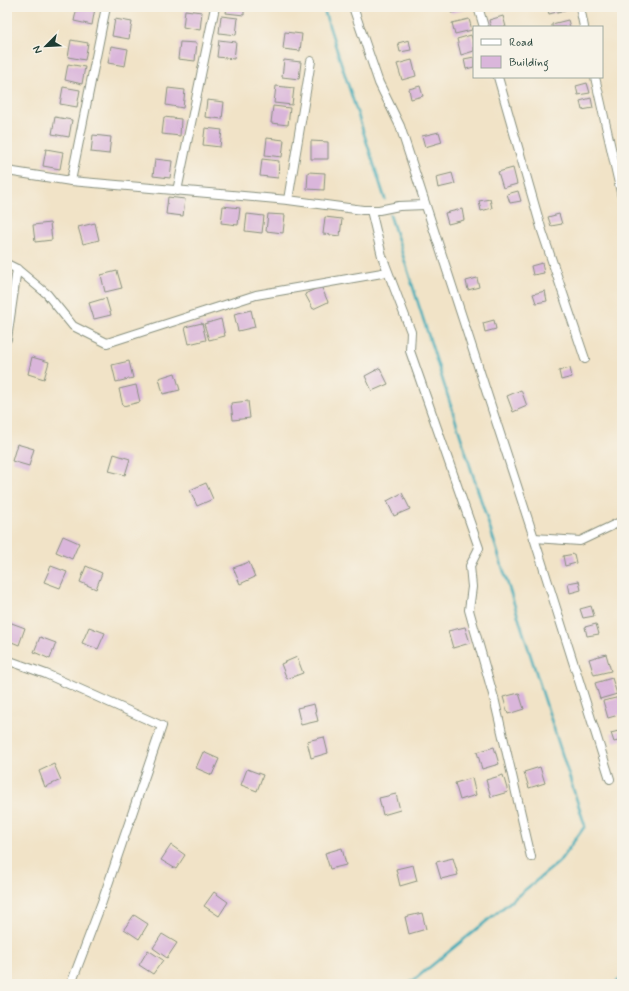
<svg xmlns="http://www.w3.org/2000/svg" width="629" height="991" viewBox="0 0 629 991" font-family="Mynerve,sans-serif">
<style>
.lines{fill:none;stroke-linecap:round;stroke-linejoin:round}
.stream{stroke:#3aaab8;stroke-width:2.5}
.building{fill:#dab6db}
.minor-casing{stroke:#88907e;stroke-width:10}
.minor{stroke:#fff;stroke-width:8}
</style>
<rect width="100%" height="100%" fill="#f7f3e8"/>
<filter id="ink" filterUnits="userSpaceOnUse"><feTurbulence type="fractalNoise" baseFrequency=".025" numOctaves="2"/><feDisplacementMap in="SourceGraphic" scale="8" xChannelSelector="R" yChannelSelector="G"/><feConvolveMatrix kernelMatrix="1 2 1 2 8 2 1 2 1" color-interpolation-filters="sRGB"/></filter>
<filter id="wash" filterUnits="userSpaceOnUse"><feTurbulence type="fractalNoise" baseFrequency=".012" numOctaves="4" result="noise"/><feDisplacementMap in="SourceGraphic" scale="16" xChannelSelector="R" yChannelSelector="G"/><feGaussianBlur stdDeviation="0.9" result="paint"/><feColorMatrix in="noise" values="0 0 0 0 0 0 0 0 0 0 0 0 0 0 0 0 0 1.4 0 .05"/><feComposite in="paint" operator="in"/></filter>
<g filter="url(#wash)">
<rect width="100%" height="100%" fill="#f1e3c7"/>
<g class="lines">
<g class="stream">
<path d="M323,7L385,199"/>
<path d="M390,215L585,826L558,863L409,984"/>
<path d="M614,984L622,978"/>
</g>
</g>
<g id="blocks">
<g class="building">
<path d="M77,7L95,8L92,25L74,21Z"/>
<path d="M227,7H244V15L226,13Z"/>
<path d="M450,7H467L468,9L451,13Z"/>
<path d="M547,7H565V10L549,14Z"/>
<path d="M185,10L202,12L200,30L183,27Z"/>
<path d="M221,16L238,18L236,35L219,33Z"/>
<path d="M503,16L506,27H491L489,20Z"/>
<path d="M115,19L132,22L129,39L112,36Z"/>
<path d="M469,19L472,30L455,34L452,23Z"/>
<path d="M568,20L570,27H552V24Z"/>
<path d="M285,32L302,34L300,51L283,49Z"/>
<path d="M471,35L474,44V51L461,55L457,39Z"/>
<path d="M71,40L88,43L85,60L68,57Z"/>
<path d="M219,40L236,42L234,59L217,57Z"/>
<path d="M409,40L411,50L400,52L398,43Z"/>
<path d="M180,42L197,43L195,61L178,59Z"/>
<path d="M111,46L128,49L125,66L108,63Z"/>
<path d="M474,57V67L466,69L464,59Z"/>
<path d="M284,60L301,62L299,79L282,77Z"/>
<path d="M412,60L416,76L402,80L397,64Z"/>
<path d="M68,64L85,67L82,84L65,80Z"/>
<path d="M587,83L590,93L578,95L576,86Z"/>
<path d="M276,86L294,88L292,105L274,103Z"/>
<path d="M420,86L423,96L411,99L409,89Z"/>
<path d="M63,87L80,90L77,107L60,104Z"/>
<path d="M168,88L185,90L183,108L166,105Z"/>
<path d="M591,98L593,108L582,110L580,101Z"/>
<path d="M207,100L224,102L222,119L205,117Z"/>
<path d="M273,106L290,108L288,125L271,123Z"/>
<path d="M55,117L72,120L69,137L52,134Z"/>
<path d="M164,117L181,119L180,136L162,134Z"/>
<path d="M205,128L222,130L220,147L203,145Z"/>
<path d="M439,132L442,142L425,147L422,136Z"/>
<path d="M93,135L111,137L109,154L91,152Z"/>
<path d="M267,138L284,140L282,157L265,155Z"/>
<path d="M311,141L328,142V159H311Z"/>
<path d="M46,149L63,152L60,169L43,166Z"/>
<path d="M155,159L172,161L170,178L153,176Z"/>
<path d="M262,159L279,161L278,178L260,176Z"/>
<path d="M513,168L517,184L503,188L498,172Z"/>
<path d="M308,172L325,173L324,190L307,189Z"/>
<path d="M452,173L455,184L438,188L436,177Z"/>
<path d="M518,191L521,201L510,203L507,194Z"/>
<path d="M168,197L185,199L183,216L166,214Z"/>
<path d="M490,199L492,208L481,211L479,201Z"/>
<path d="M223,206L240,208L238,225L221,223Z"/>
<path d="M462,209L464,220L448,224L445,213Z"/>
<path d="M247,214L264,216L262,233L245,231Z"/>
<path d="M268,214L285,215L283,233L266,231Z"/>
<path d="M559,214L562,224L551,226L548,217Z"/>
<path d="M325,217L342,219L340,236L323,234Z"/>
<path d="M50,223L52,240L35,242L33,225Z"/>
<path d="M95,223L99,240L83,244L78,227Z"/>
<path d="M542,263L544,273L533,275L531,266Z"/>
<path d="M117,271L122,288L105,292L101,275Z"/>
<path d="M477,278L479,287L468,290L466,281Z"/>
<path d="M321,286L328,302L313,309L305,294Z"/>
<path d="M545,291L547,301L536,303L533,294Z"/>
<path d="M106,298L111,315L94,319L89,303Z"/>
<path d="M251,310L255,327L238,331L234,314Z"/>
<path d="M221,319L225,336L209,340L204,324Z"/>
<path d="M494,320L496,329L485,332L483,323Z"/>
<path d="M202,323L206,340L189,344L185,327Z"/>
<path d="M32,357L49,362L44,379L28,374Z"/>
<path d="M129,361L133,378L116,382L112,365Z"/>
<path d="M380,368L388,384L372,391L365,376Z"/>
<path d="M570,368L572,377L561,380L559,371Z"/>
<path d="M175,373L180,390L163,394L159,378Z"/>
<path d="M136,385L140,402L123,406L119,389Z"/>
<path d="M521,390L527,406L513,412L507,396Z"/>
<path d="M248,401L250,418L233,420L231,403Z"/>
<path d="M17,444L34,449L29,466L12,461Z"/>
<path d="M114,454L130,459L125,475L109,471Z"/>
<path d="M206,483L213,499L197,506L190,490Z"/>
<path d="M402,493L410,509L394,516L387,501Z"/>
<path d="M63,536L79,543L72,559L56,552Z"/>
<path d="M574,554L576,563L565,566L563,556Z"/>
<path d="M249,562L255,577L240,584L233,568Z"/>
<path d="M51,566L67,572L60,588L44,582Z"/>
<path d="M86,566L102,573L96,589L80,582Z"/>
<path d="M579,581L581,590L570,593L568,583Z"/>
<path d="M591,606L594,616L583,618L580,609Z"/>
<path d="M9,622L25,628L19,645L7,640V628Z"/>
<path d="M596,624L599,634L587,636L585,627Z"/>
<path d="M89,627L105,633L98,649L82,643Z"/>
<path d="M465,627L470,643L453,648L448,631Z"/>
<path d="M40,637L56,643L50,659L34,652Z"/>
<path d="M606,654L611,671L594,675L589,659Z"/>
<path d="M297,657L303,673L287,679L281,664Z"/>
<path d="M612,678L617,694L600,699L595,683Z"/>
<path d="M519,693L524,709L508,714L503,697Z"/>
<path d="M620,697L622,704V714L608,718L603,701Z"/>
<path d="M314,704L318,721L301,725L297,708Z"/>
<path d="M622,730V740L614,742L611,733Z"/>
<path d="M324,737L328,753L311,758L307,741Z"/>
<path d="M494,747L499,764L482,769L477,752Z"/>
<path d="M203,752L219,759L212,775L196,768Z"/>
<path d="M54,764L61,780L45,787L39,771Z"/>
<path d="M540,767L545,783L529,788L524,772Z"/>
<path d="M247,769L263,775L257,791L241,785Z"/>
<path d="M503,775L508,792L491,797L486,780Z"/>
<path d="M472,778L476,795L460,800L455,783Z"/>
<path d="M396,794L400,810L383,815L379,798Z"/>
<path d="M171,845L185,855L176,869L161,860Z"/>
<path d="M342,848L346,865L330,869L325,853Z"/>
<path d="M453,858L458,875L441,879L436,862Z"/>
<path d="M413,865L417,881L400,886L396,869Z"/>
<path d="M214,892L228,902L219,916L204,906Z"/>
<path d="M422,913L426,929L409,934L405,917Z"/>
<path d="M134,915L148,924L139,939L124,929Z"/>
<path d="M162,934L177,943L167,958L153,948Z"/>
<path d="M148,950L163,960L153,974L139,965Z"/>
</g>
</g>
</g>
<g filter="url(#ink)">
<use href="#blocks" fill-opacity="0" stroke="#88907e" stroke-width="1"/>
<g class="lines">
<defs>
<g id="minor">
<path d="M353,7L379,83L400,126L534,538L610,779"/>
<path d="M478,7L484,27"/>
<path d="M580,7L584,27"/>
<path d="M498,77L542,231L585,359"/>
<path d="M595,77L622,197"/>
<path d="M7,171L71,181L288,200L363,210H379L399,206L425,205"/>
<path d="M71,181L106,7"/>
<path d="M177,191L215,7"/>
<path d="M288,200L311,61"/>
<path d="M371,210L382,256L411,332L410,351L479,548L470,566L472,587L469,610L494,698L531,857"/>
<path d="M7,264L17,269L47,294L73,326L107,343L256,295L382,273"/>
<path d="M7,339L17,269"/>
<path d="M534,538L580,541L622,521"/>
<path d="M7,660L46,674L162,726L102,902L71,984"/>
</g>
</defs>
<use href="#minor" class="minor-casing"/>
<use href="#minor" class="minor"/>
</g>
</g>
<rect width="629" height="991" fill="none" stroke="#f7f3e8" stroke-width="24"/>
<rect x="473" y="26" width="130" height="52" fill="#f7f3e8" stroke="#a1aaa0"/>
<rect x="481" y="39" width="20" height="6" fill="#ffffff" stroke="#a1aaa0"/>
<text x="509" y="46" font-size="12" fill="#1f3d34">Road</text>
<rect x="481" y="56" width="20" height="12" fill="#dab6db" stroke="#a1aaa0"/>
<text x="509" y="66" font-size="12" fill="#1f3d34">Building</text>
<g transform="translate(46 46) rotate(246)" stroke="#f7f3e8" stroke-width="3" paint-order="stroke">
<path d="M0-3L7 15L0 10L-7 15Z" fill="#1f3d34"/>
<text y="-6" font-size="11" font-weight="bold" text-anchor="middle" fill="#1f3d34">N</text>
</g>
</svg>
